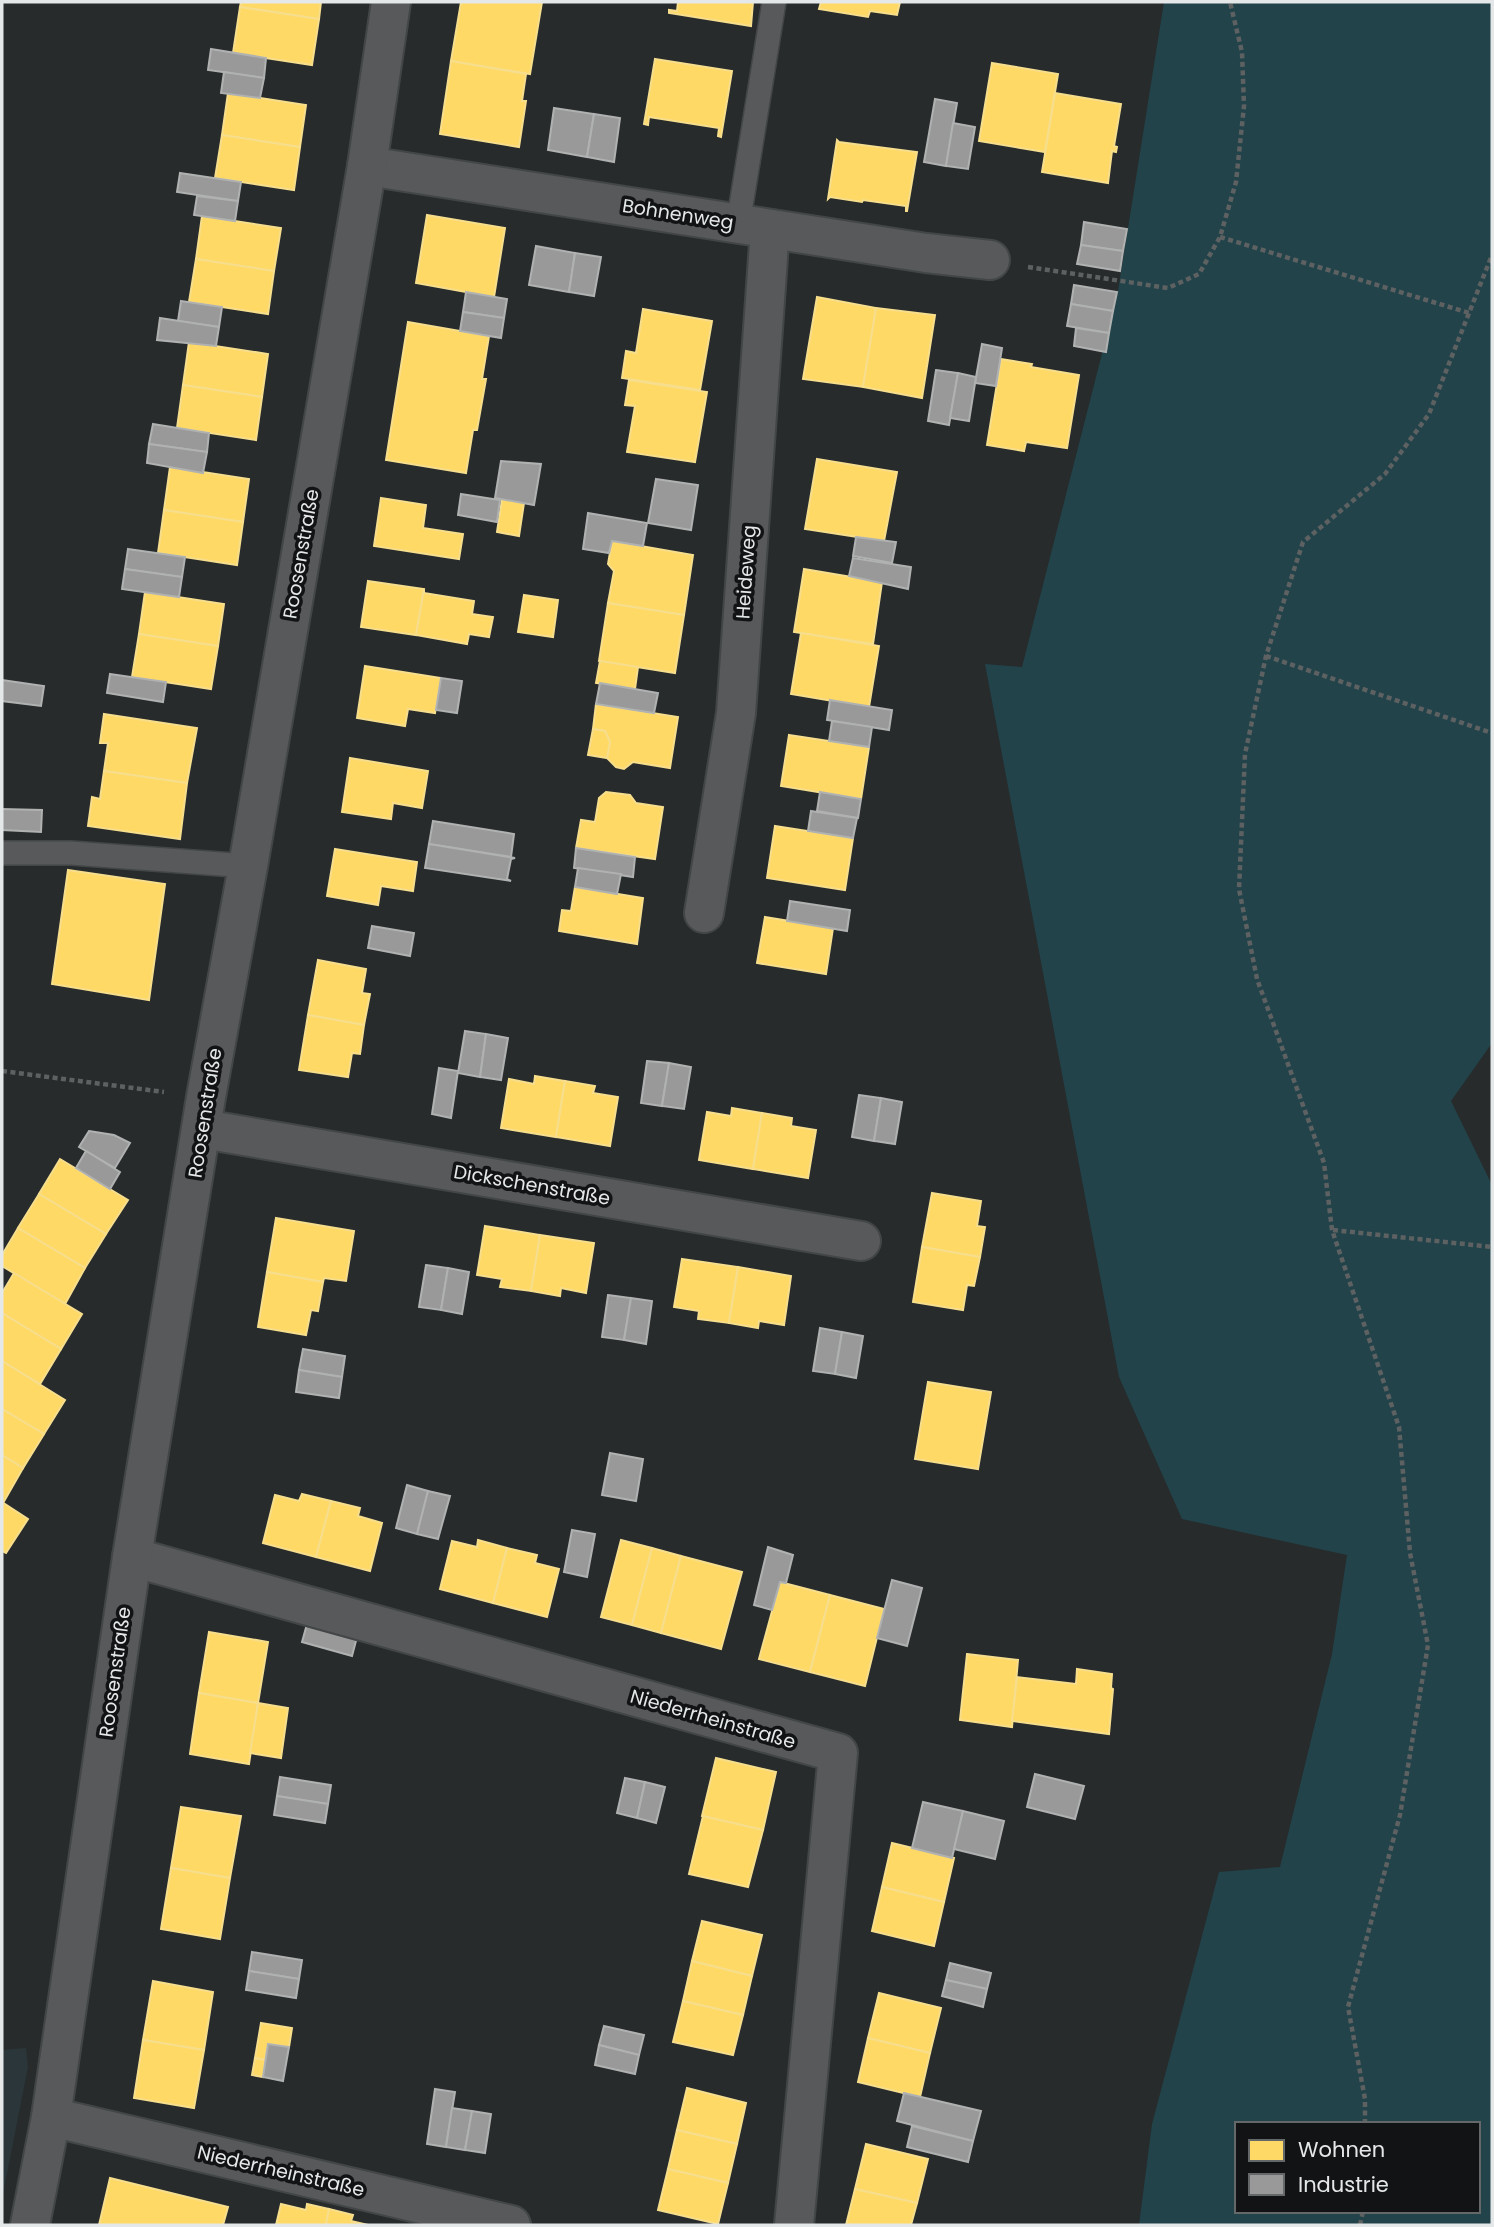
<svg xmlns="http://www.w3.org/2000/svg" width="1494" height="2227" viewBox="0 0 1494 2227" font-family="Poppins,sans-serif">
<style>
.built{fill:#2a363a}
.green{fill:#22434a;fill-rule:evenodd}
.homes{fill:#ffd966;stroke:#f7de8d;stroke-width:2}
.industry{fill:#999;stroke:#b0b1b1;stroke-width:2}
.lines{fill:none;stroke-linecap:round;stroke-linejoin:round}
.lane-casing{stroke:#434647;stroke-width:26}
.street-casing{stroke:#434647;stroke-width:42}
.path{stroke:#5e6162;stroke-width:4.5;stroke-dasharray:5 3.5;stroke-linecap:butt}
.lane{stroke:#57595a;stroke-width:23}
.street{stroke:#57595a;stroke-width:38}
.labels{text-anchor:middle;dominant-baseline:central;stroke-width:7;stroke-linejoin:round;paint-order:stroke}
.street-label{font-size:19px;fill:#e4e8e9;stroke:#111314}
</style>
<rect width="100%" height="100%" fill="#272b2c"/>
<path class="built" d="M26,2048L28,2067L2,2199V2050Z"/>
<path class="green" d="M1164,2H1492V1043L1451,1101L1492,1185V2225H1139L1152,2124L1219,1872L1280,1867L1332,1654L1347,1555L1182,1519L1119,1377L985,664L1022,667L1118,291ZM1237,2124H1478V2211H1237Z"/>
<g class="homes">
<path d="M241,2H321L319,19L240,7Z"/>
<path d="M461,2H542L530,74L451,61Z"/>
<path d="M678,2H753L751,26L669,13V10L677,11Z"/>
<path d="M821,2H900L897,15L870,11L868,17L819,9Z"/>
<path d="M240,7L319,19L312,65L233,53Z"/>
<path d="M655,59L732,71L721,137L718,136L719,128L649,117L648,125L644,124Z"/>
<path d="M451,61L526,74L522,101H526L519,147L440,134Z"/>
<path d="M992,63L1058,74L1045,152L979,141Z"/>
<path d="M228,93L306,105L300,147L222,135Z"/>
<path d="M1055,93L1121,104L1114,146L1117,147L1116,152L1112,151L1108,183L1042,172Z"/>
<path d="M222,135L300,147L294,190L215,178Z"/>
<path d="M837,140L839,142L917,152L907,211H906V206L863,200L862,202L830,197L828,199Z"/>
<path d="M427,215L505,228L494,297L416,283Z"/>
<path d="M202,216L281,228L274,271L196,259Z"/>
<path d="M196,259L274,271L268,314L189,302Z"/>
<path d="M817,297L876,308L863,387L803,379Z"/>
<path d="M876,308L935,315L922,398L863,387Z"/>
<path d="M643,309L712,321L700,390L622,378L626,351L636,353Z"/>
<path d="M408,322L489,336L482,379H486L477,430H473L466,473L386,460Z"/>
<path d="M189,342L268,354L262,397L183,385Z"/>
<path d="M1001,359L1032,364L1031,367L1079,375L1067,448L1026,442L1024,451L987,445Z"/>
<path d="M629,380L707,392L695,462L627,452L635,406L625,405Z"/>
<path d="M183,385L262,397L256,440L177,428Z"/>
<path d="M817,459L897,472L884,541L805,529Z"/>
<path d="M170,467L249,479L243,522L164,510Z"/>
<path d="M381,498L426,505L423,528L463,534L459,559L374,546Z"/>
<path d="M502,499L524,503L519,536L497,532Z"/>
<path d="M164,510L243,522L237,565L158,553Z"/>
<path d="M612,541L693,555L684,615L608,603L614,571L608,564Z"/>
<path d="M804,569L882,582L873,644L794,632Z"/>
<path d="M368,581L424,589L416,635L361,627Z"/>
<path d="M424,589V593L474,601L472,614L493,617L489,637L469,634L467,644L416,635Z"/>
<path d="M145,592L224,604L218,646L139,634Z"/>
<path d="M524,595L558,600L553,637L518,632Z"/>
<path d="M608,603L684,615L675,673L599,661Z"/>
<path d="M801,633L879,646L869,707L791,694Z"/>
<path d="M139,634L218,646L211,689L132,677Z"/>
<path d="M600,661L638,667L635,689L596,683Z"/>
<path d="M365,666L441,678L435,713L408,709L405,726L357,718Z"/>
<path d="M596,704L678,717L670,768L633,762L624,769L616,767L607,758L610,742L605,731L593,729Z"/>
<path d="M104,714L197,728L187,783L104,771L108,743H100Z"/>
<path d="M593,729L605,731L610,742L607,758L588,755Z"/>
<path d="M789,735L869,747L861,799L781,786Z"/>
<path d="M350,758L428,771L422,808L393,803L391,819L342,812Z"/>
<path d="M104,771L187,783L180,839L88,826L92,797L100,799Z"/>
<path d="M606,792L630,795L636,803L663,807L655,859L576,848L581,820L595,822L599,798Z"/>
<path d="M775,826L853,838L845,890L767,878Z"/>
<path d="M335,849L417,862L413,891L381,886L378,905L327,896Z"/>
<path d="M68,870L165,884L149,1000L52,984Z"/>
<path d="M575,887L643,898L637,944L559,931L562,910L571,911Z"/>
<path d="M765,917L833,928L826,974L757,963Z"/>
<path d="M318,960L366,969L362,993L370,994L364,1025L308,1015Z"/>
<path d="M308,1015L364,1025L360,1054L352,1053L348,1077L299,1070Z"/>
<path d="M535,1076L565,1081L556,1137L501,1128L509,1079L534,1084Z"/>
<path d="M565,1081L595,1086L593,1093L618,1097L610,1146L556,1137Z"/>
<path d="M732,1108L762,1113L753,1169L699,1160L707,1112L731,1116Z"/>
<path d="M762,1113L792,1118L791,1126L816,1130L808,1178L753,1169Z"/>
<path d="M60,1159L128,1200L106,1234L39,1194Z"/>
<path d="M932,1193L981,1201L977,1226L985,1227L980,1257L922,1247Z"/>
<path d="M39,1194L106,1234L85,1268L18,1228Z"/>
<path d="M276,1218L354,1231L346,1281L324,1278L323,1282L267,1272Z"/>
<path d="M485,1226L540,1235L531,1291L500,1287L502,1279L477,1275Z"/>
<path d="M18,1228L85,1268L65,1304L2,1266V1255Z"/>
<path d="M540,1235L594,1243L586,1293L561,1288L560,1296L531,1291Z"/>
<path d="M922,1247L980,1257L974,1286L967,1285L963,1310L913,1302Z"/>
<path d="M682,1259L738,1267L729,1323L698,1319L699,1311L674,1307Z"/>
<path d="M738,1267L791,1276L784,1325L759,1321L758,1328L729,1323Z"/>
<path d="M267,1272L323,1282L318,1311L311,1310L306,1335L258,1327Z"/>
<path d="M14,1273L82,1314L61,1349L2,1313V1293Z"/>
<path d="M2,1313L61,1349L40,1384L2,1361Z"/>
<path d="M2,1361L65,1400L44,1434L2,1409Z"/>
<path d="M928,1382L991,1392L978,1469L915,1459Z"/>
<path d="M2,1409L44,1434L23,1468L2,1455Z"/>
<path d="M2,1455L23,1468L3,1503L2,1502Z"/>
<path d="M302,1494L331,1501L316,1557L263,1543L275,1495L299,1501Z"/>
<path d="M331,1501L360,1508L358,1516L382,1523L370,1571L316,1557Z"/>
<path d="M2,1502L28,1519L6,1553L2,1551Z"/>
<path d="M478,1540L507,1548L493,1603L440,1589L452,1541L477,1547Z"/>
<path d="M621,1540L652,1548L632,1625L601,1617Z"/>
<path d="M507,1548L537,1555L535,1563L559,1569L547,1617L493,1603Z"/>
<path d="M652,1548L681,1556L661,1633L632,1625Z"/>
<path d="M681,1556L742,1572L721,1649L661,1633Z"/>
<path d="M780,1582L830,1595L810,1672L759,1659Z"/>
<path d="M830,1595L884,1609L865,1686L810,1672Z"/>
<path d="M209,1632L268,1642L258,1703L199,1693Z"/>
<path d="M967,1654L1018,1660L1012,1727L960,1720Z"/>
<path d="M1077,1669L1112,1674L1111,1688L1113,1689L1109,1734L1012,1721L1017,1677L1076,1684Z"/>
<path d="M199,1693L258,1703L249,1764L190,1754Z"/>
<path d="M258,1703L288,1708L281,1758L250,1753Z"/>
<path d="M716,1758L776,1772L763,1830L702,1816Z"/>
<path d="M181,1807L241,1816L230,1878L171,1868Z"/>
<path d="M703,1816L763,1830L748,1887L689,1874Z"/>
<path d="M892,1843L954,1858L944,1902L882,1887Z"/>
<path d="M171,1868L230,1878L220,1939L161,1929Z"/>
<path d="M882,1887L944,1902L934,1946L872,1931Z"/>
<path d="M702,1921L762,1935L752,1976L692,1961Z"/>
<path d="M692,1961L752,1976L743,2015L683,2001Z"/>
<path d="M153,1981L213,1992L204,2050L143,2040Z"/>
<path d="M879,1993L941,2008L930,2053L868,2038Z"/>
<path d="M683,2001L743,2015L733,2055L673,2042Z"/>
<path d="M261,2023L292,2028L289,2047L268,2044L265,2060L255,2058Z"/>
<path d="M868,2038L930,2053L920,2097L858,2082Z"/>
<path d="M143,2040L204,2050L194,2108L134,2098Z"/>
<path d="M255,2058L265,2060L263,2077L252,2075Z"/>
<path d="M687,2088L746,2103L737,2144L677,2130Z"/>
<path d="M677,2130L737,2144L728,2183L668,2169Z"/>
<path d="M866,2144L928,2159L917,2203L855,2189Z"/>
<path d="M668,2169L728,2183L718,2224L658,2210Z"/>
<path d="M110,2178L228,2207L223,2225H99Z"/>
<path d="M855,2189L917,2203L911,2225H846Z"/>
<path d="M281,2204L306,2210L307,2204L329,2209L326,2225H276Z"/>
<path d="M329,2209L353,2215L351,2221L368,2225H326Z"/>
</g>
<g class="industry">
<path d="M211,49L266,58L264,78L208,70Z"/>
<path d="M224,72L264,78L260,98L221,93Z"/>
<path d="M935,99L957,103L946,166L924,162Z"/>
<path d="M554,108L594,114L587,157L548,150Z"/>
<path d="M594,114L620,118L614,162L587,157Z"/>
<path d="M953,123L975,127L968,169L946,166Z"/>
<path d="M180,173L241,182L238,201L177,192Z"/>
<path d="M197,196L238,201L235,221L194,215Z"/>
<path d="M1084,222L1127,229L1123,251L1081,245Z"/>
<path d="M1081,245L1123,251L1120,271L1077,264Z"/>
<path d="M536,246L575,253L569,292L529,285Z"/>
<path d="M575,253L601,257L594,296L569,292Z"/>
<path d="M1074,285L1117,292L1113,311L1071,304Z"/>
<path d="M466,292L507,299L504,318L463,312Z"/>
<path d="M181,301L222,307L219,327L178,321Z"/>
<path d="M1071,304L1113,311L1109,333L1067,326Z"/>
<path d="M463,312L504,318L501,338L460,331Z"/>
<path d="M160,318L219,327L216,346L157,340Z"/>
<path d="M1076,328L1109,333L1106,352L1074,346Z"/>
<path d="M982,344L1002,348L996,386L975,383Z"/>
<path d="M936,370L958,373L949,425L928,421Z"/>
<path d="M958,373L976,377L969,421L950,418Z"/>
<path d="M153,424L209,433L207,452L149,444Z"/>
<path d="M149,444L207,452L203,473L147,463Z"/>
<path d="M501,461L541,464L534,505L495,498Z"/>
<path d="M656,479L698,485L691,530L648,523Z"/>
<path d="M461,494L500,500L497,522L458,515Z"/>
<path d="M588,513L647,523L643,546L612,541L609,553L583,549Z"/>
<path d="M856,537L896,542L892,563L853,556Z"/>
<path d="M128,549L185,557L182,577L125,569Z"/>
<path d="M853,558L911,567L908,589L849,576Z"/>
<path d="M125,569L182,577L179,597L122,589Z"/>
<path d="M110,674L166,682L163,702L107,693Z"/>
<path d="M441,678L462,681L457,713L436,710Z"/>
<path d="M2,680L44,686L41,706L2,701Z"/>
<path d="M600,683L658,693L654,713L596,704Z"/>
<path d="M830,700L892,710L889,730L827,720Z"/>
<path d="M832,721L872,727L869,747L829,741Z"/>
<path d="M820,792L861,799L858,818L817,811Z"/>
<path d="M2,809L42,810L41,832L2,830Z"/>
<path d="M811,811L857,818L853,838L808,831Z"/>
<path d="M433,821L514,834L511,857L429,844Z"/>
<path d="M429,844L515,858L511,859L507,879L511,881L425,868Z"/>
<path d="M576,848L635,857L633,877L574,868Z"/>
<path d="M578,868L621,874L617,894L575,887Z"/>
<path d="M790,901L850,910L847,931L787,921Z"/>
<path d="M372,926L414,933L410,956L368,948Z"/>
<path d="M465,1031L486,1034L480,1077L458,1073Z"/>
<path d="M486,1034L508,1038L501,1080L480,1077Z"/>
<path d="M647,1061L669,1063L662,1106L641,1103Z"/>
<path d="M669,1063L691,1067L684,1109L662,1106Z"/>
<path d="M439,1068L458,1071L451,1118L432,1114Z"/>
<path d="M859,1095L881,1098L874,1141L852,1137Z"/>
<path d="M881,1098L902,1102L895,1144L874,1141Z"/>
<path d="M89,1131L114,1135L130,1143L115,1168L79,1147Z"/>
<path d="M86,1151L120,1172L110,1189L76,1168Z"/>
<path d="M426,1265L448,1268L441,1310L419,1307Z"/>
<path d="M448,1268L469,1272L462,1314L441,1310Z"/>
<path d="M608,1295L631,1298L624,1340L602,1337Z"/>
<path d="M631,1298L652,1301L646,1344L624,1340Z"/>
<path d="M820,1328L842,1332L835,1374L813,1371Z"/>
<path d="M842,1332L863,1336L856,1378L835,1374Z"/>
<path d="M303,1349L345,1356L342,1377L299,1370Z"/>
<path d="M299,1370L342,1377L339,1398L296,1392Z"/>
<path d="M610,1453L643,1459L636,1501L602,1495Z"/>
<path d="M407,1485L428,1491L417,1534L396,1528Z"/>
<path d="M428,1491L450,1496L438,1539L417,1534Z"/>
<path d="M572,1530L595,1534L587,1577L564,1572Z"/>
<path d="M768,1547L793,1555L786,1583L780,1582L772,1610L754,1605Z"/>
<path d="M892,1580L922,1588L907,1646L877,1638Z"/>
<path d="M307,1624L357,1637L352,1656L302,1642Z"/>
<path d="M1035,1774L1084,1786L1075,1819L1027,1807Z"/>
<path d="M280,1777L331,1785L328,1804L277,1796Z"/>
<path d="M625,1778L645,1782L637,1818L617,1813Z"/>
<path d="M645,1782L665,1787L656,1823L637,1818Z"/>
<path d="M277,1796L328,1804L325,1823L274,1815Z"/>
<path d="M923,1802L963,1811L952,1858L912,1848Z"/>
<path d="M963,1811L1004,1821L995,1859L954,1849Z"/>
<path d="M252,1952L302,1960L299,1979L249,1971Z"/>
<path d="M950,1963L991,1973L987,1989L946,1980Z"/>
<path d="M249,1971L299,1979L296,1998L246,1990Z"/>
<path d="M946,1980L987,1989L983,2007L942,1996Z"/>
<path d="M604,2026L644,2035L639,2055L599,2045Z"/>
<path d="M268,2044L289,2047L283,2081L263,2077Z"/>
<path d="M599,2045L639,2055L635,2074L595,2065Z"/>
<path d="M435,2089L455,2092L446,2147L427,2144Z"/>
<path d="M904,2093L981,2111L973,2141L897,2121Z"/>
<path d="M452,2108L472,2111L465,2150L446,2147Z"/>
<path d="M472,2111L491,2114L485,2153L465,2150Z"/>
<path d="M912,2126L973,2141L968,2162L907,2147Z"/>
</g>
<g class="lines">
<defs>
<g id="lane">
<path d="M738,224L774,2"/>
<path d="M2,853H71L248,866"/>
</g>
<g id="street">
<path d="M367,166L926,253L990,260"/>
<path d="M704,913L736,713L770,229"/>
<path d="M203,1129L861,1241"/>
<path d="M132,1557L838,1753L794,2225"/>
<path d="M51,2117L511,2225"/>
<path d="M30,2225L51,2117L132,1557L206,1097L248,866L367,166L391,2"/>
</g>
</defs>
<use href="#lane" class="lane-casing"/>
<use href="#street" class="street-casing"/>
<g class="path">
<path d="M1220,237L1469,313"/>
<path d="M1028,267L1168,288L1199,274L1220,237L1236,182L1244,106L1242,52L1230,2"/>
<path d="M1266,656L1492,733"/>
<path d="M2,1071L164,1092"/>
<path d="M1333,1230L1492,1247"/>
<path d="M1365,2124V2099L1348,2007L1400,1815L1428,1645L1410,1553L1399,1427L1332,1230L1324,1163L1257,979L1239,889L1245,754L1266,656L1303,542L1385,474L1429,414L1492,255"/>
<path d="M1360,2225L1363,2211"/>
</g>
<use href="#lane" class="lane"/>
<use href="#street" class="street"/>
</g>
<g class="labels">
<g class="street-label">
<text transform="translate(678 214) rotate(9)">Bohnenweg</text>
<text transform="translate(301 554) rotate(-80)">Roosenstraße</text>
<text transform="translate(746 572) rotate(-86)">Heideweg</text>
<text transform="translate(205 1113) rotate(-81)">Roosenstraße</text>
<text transform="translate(532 1185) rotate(10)">Dickschenstraße</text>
<text transform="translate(115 1672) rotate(-82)">Roosenstraße</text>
<text transform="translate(713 1719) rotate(16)">Niederrheinstraße</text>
<text transform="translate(281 2171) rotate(13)">Niederrheinstraße</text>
</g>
</g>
<rect width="1494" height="2227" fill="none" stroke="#e4e8e9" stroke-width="7"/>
<rect x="1235" y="2122" width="245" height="91" fill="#111314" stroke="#656869" stroke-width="2"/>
<rect x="1249" y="2140" width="35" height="21" fill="#ffd966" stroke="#656869" stroke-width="2"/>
<text x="1298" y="2157" font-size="21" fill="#e4e8e9">Wohnen</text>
<rect x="1249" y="2174" width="35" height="21" fill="#999999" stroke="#656869" stroke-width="2"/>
<text x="1298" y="2192" font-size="21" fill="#e4e8e9">Industrie</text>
</svg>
